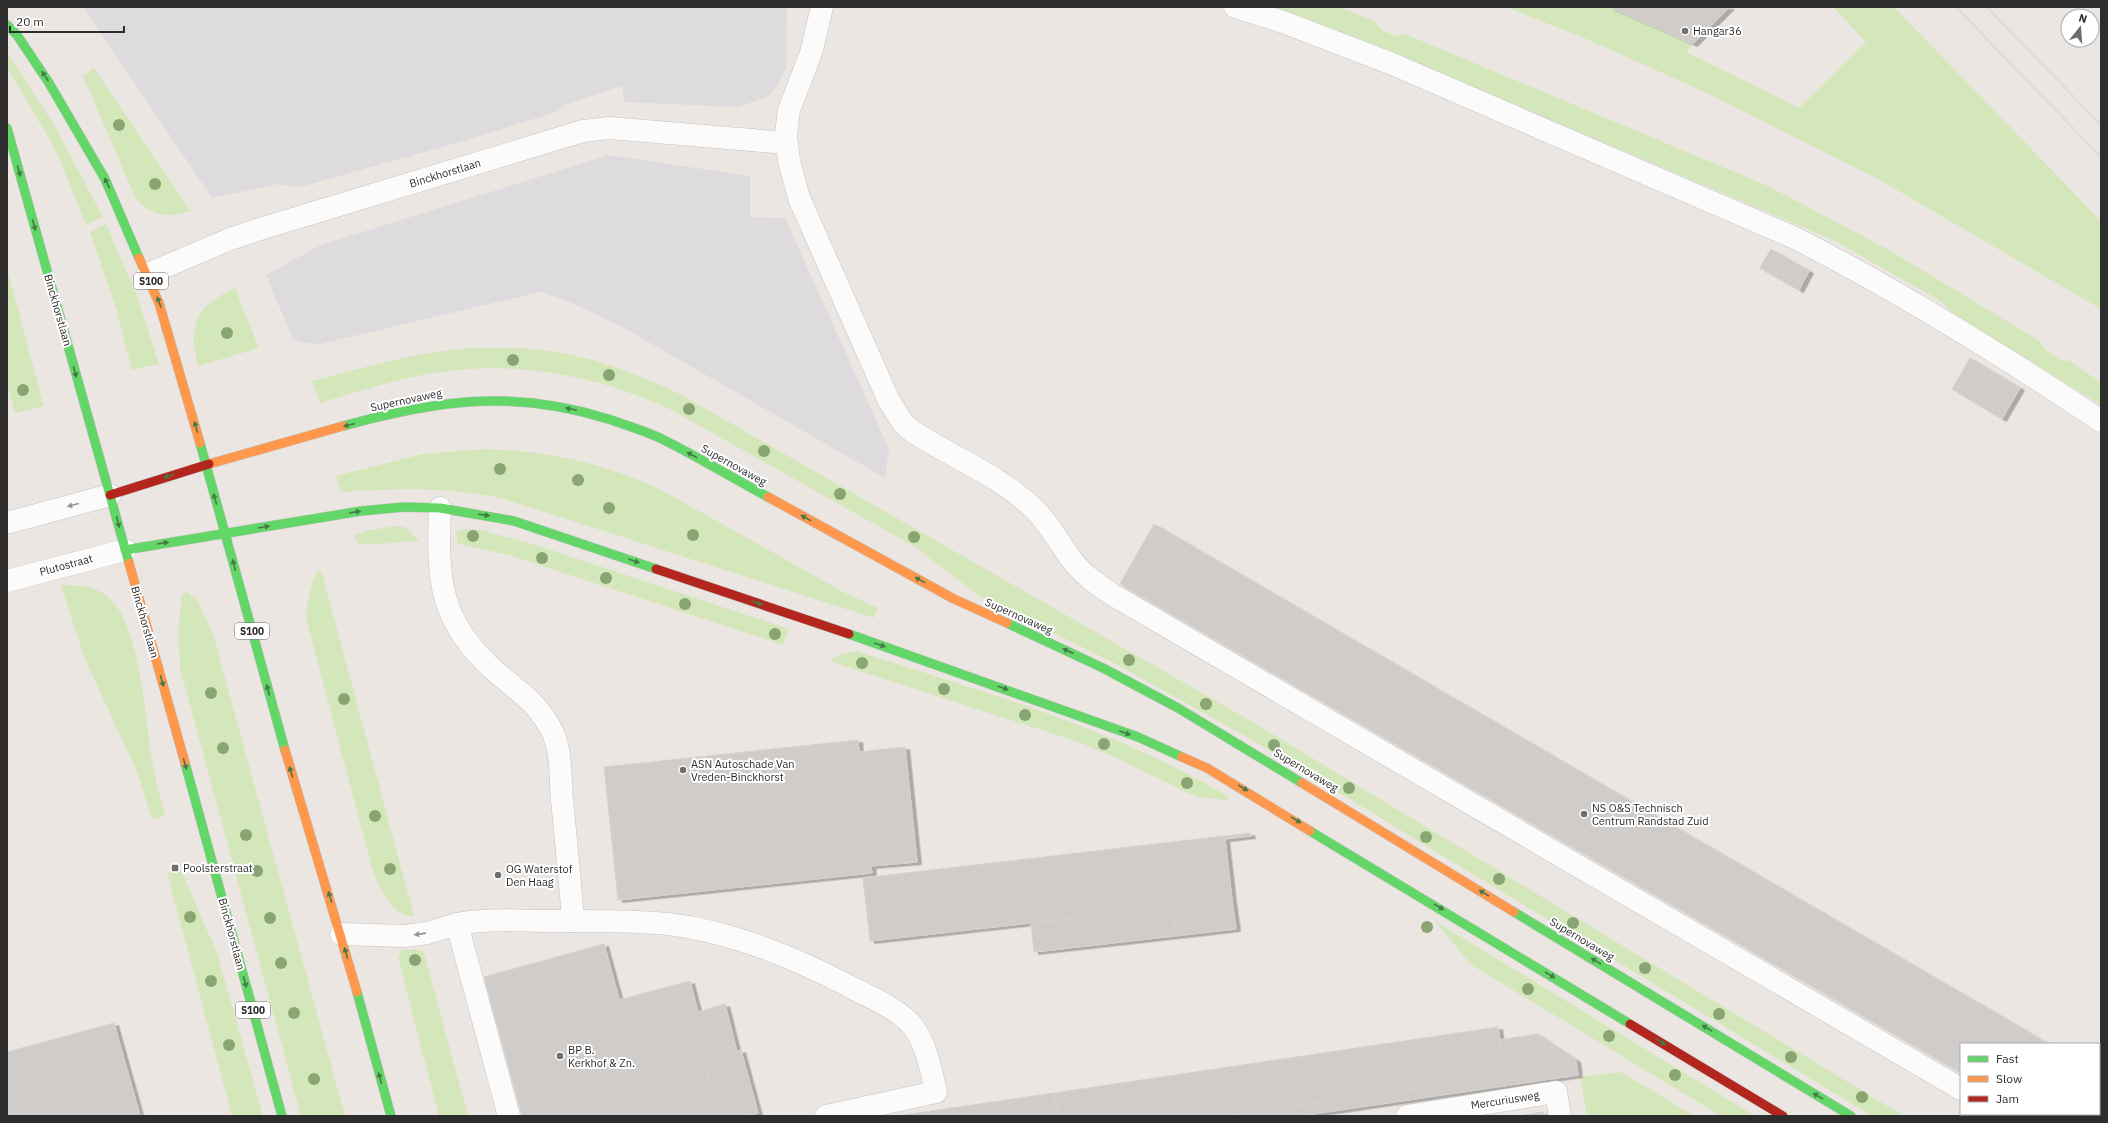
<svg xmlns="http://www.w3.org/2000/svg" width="2108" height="1123" viewBox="0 0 2108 1123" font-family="'IBM Plex Sans',sans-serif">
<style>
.industrial{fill:#dedbde}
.green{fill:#d4e7ba}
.building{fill:#d0ccc9;stroke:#d6d2ce;filter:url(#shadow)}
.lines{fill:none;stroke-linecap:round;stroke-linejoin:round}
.lane-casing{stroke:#c4c3c3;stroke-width:23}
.street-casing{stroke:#c4c3c3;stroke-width:23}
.fast-casing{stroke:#c4c3c3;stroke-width:10}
.slow-casing{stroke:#c4c3c3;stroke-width:10}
.jam-casing{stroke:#c4c3c3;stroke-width:10}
.lane{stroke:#fcfbfb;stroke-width:22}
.street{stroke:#fcfbfb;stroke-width:22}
.fast{stroke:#63d668;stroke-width:9}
.slow{stroke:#ff974d;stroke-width:9}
.jam{stroke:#b3261e;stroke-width:9}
.rail{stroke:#dedee0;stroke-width:3}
.tree{fill:#89a572}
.oneway{fill:#457948}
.oneway2{fill:#949494}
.poi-dot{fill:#706e6c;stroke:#fff;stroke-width:1.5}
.labels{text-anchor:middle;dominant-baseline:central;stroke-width:4;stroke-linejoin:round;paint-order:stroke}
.shield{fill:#fff;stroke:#6c6c6c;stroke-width:1}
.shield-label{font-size:10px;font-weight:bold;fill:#2d2d2d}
.poi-label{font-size:11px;fill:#2d2d2d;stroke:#fff;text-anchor:start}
.street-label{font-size:11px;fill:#2d2d2d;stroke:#fff}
</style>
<defs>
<filter id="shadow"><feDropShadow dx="4.5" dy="2.5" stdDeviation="0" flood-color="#0004"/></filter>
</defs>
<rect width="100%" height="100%" fill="#ebe6e2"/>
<g class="industrial">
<path d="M83,7H787L786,68L779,83L767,97L738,107L624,102L622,86L564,105L556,112L460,142L300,187L278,184L212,198Z"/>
<path d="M609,155L750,176V217L785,218L889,449L885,478L624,328L570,302L540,292L320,344L305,343L293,339L266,275L321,245Z"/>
</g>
<g class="green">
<path d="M1276,7H1339L1374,21L1382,30L1395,36L1405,34L1768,186L1887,249L2038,340L2046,350L2064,362L2069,360L2101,383V405L1953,313L1939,300L1833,240L1376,45Z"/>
<path d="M1506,7H1609L1693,44L1686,52L1799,108L1866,42L1833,7H1894L2101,221V309L1878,179L1709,94L1591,41Z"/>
<path d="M7,52L53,123L103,217L86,224L54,147L7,68Z"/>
<path d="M94,68L190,211C169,219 149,216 135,197L83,76Z"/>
<path d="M106,224L137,296L159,364L132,370L116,308L90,232Z"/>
<path d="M7,269L44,406L15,413L7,383Z"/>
<path d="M235,288L259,348L198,366C187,324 196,306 235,288Z"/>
<path d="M471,348C499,348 528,347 556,352C599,359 641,375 680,394L1256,724L1904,1116H1872L1247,737L1112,662L978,595L917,548L670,409C596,375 515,360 434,373C395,379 357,392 320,403L312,381C365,367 417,352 471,348Z"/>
<path d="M483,449C546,450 608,464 665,492L847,594L878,608L874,618L501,498C447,487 395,488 341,492L336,476L423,454Z"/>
<path d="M398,526L405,527L419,541C407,541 365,547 358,543L354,535L369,530Z"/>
<path d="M461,529L481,530L536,545L789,629L783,645L509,555L458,544L456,533Z"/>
<path d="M320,570L322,573L414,916C393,919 377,884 372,868L307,622C305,604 311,588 316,572Z"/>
<path d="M61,585C80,585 100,586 113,602C140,631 146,720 152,760C155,779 160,797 165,816L152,819L138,774L84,657Z"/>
<path d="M187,592L197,599L213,634L345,1116H301L180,668L178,633L182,595Z"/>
<path d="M856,651C983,692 1115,728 1229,797L1228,800L1205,798L1188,793L1117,758L1078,742L829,661L842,654Z"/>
<path d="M181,870L217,953L263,1116H232L167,873Z"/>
<path d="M1435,921L1755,1116H1721L1470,964Z"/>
<path d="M417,949L424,953L468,1116H439L398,957L402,950Z"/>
<path d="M1621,1072L1694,1116H1587L1580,1077Z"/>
</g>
<g class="building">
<path d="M1609,7H1730L1693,44Z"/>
<path d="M1771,249L1809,271L1799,290L1760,268Z"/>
<path d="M1970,358L2020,388L2002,419L1952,389Z"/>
<path d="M1154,524L2049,1044H1961V1073L1120,584Z"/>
<path d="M858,740L859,752L905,747L917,862L871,866L872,873L618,900L604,767Z"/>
<path d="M1250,833L1251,836L1225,839L1232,900L1173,907L1176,930L1121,936L1119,913L870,941L863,878Z"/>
<path d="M1232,900L1236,929L1034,952L1031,923L1119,913L1121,936L1176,930L1173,907Z"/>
<path d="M604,944L651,1116H522L484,977Z"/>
<path d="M690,981L698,1012L725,1004L737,1052L704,1060L719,1116H638L607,1003Z"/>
<path d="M114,1023L140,1116H7V1052Z"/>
<path d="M1498,1027L1505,1075L1229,1116H1058L1054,1093Z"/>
<path d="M1537,1034L1576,1060L1578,1075L1299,1116H1229L1505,1075L1499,1040Z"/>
<path d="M741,1050L758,1113L744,1116H719L704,1060Z"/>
<path d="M2099,1073L2101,1074V1116H2035L2032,1114H2099Z"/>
<path d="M1054,1093L1058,1116H897Z"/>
<path d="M1543,1112L1544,1116H1518Z"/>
</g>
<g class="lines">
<defs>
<g id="lane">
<path d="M822,7L811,53L789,110L786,135L789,161L799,198L889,401L903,423L912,431C951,457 999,475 1033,508C1049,523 1059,542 1071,559C1082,574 1098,585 1113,595L1961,1089"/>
<path d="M1235,7L1283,22L1390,63L1795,238C1901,292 2002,355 2101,421"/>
<path d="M751,140L786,143"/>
<path d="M440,508C437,580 439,622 496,672C519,692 538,703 552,731C562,751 560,778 562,800C566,840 570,881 573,921"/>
<path d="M341,934L405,936L427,933L457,924"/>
<path d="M2003,1114L2007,1116"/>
<path d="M509,1116L457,924C488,918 520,921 551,921C590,921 630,920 669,924C733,932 792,957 849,986C869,997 895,1007 911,1024C926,1042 931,1070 936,1092L826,1116"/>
<path d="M1407,1116L1556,1092L1560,1116"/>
</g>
<g id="street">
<path d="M148,274L230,239L260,229L583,131L610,128L751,140"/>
<path d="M7,523L110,495"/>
<path d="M7,581L125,550"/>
</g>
<g id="fast">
<path d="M7,25L17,35L49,83L105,179L139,258"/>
<path d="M7,128L129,563"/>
<path d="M343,426C438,400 512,389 608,419C626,425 645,431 662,439C698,457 733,478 768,497"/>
<path d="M200,443L285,750"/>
<path d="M125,550L361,511L404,507L440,508L514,521L656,569"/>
<path d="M1007,623L1103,668L1178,708L1302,783"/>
<path d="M849,634L1138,737L1182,757"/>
<path d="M185,763L282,1116"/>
<path d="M1310,831L1630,1024"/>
<path d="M1514,912L1851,1116"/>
<path d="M357,992L391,1116"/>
</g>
<g id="slow">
<path d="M139,258L159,303L200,443"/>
<path d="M209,464L343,426"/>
<path d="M768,497L954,599L1007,623"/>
<path d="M129,563L185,763"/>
<path d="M285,750L357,992"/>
<path d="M1182,757L1207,768L1310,831"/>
<path d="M1302,783L1514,912"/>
</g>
<g id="jam">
<path d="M110,495L209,464"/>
<path d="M656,569L849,634"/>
<path d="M1630,1024L1783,1116"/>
</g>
</defs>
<use href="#lane" class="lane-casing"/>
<use href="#street" class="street-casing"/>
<use href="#fast" class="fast-casing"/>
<use href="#slow" class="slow-casing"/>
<use href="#jam" class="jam-casing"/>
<use href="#lane" class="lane"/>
<use href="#street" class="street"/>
<use href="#fast" class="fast"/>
<use href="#slow" class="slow"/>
<use href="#jam" class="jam"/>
<g class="rail">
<path d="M1956,7L2101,157"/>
<path d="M1987,7L2101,125"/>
</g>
</g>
<g class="tree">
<circle cx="119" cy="125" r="6"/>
<circle cx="155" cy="184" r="6"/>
<circle cx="227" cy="333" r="6"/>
<circle cx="513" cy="360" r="6"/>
<circle cx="609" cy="375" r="6"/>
<circle cx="23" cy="390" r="6"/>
<circle cx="689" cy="409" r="6"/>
<circle cx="764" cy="451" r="6"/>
<circle cx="500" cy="469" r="6"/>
<circle cx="578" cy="480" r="6"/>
<circle cx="840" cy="494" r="6"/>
<circle cx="609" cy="508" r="6"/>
<circle cx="693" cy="535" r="6"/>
<circle cx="473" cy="536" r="6"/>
<circle cx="914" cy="537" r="6"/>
<circle cx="542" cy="558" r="6"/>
<circle cx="606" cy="578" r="6"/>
<circle cx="685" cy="604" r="6"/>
<circle cx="775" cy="634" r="6"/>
<circle cx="1129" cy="660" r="6"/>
<circle cx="862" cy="663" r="6"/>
<circle cx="944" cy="689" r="6"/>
<circle cx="211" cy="693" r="6"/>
<circle cx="344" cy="699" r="6"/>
<circle cx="1206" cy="704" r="6"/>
<circle cx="1025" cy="715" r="6"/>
<circle cx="1104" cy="744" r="6"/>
<circle cx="1274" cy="745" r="6"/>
<circle cx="223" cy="748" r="6"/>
<circle cx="1187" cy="783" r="6"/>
<circle cx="1349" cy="788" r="6"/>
<circle cx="375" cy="816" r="6"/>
<circle cx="246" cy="835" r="6"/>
<circle cx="1426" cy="837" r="6"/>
<circle cx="390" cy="869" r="6"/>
<circle cx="257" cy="871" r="6"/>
<circle cx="1499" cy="879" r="6"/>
<circle cx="190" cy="917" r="6"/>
<circle cx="270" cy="918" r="6"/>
<circle cx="1573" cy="923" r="6"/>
<circle cx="1427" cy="927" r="6"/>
<circle cx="415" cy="960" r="6"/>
<circle cx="281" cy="963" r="6"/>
<circle cx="1645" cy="968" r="6"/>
<circle cx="211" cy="981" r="6"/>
<circle cx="1528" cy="989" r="6"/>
<circle cx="294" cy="1013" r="6"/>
<circle cx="1719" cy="1014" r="6"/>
<circle cx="1609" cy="1036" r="6"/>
<circle cx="229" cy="1045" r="6"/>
<circle cx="1791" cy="1057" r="6"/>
<circle cx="1675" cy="1075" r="6"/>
<circle cx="314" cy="1079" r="6"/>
<circle cx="1862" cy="1097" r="6"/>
</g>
<defs><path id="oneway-solid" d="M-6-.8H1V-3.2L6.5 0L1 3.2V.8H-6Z"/></defs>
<g class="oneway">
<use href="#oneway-solid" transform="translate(45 76) rotate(-124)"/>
<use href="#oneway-solid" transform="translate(19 171) rotate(74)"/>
<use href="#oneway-solid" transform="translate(107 183) rotate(-116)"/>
<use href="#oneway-solid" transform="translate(34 225) rotate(74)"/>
<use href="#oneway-solid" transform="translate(159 302) rotate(-110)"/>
<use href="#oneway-solid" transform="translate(75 372) rotate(74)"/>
<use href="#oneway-solid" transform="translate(571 409) rotate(-168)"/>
<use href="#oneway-solid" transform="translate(349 425) rotate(166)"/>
<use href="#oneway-solid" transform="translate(196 427) rotate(-105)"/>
<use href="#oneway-solid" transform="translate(692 455) rotate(-152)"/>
<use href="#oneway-solid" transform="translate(169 476) rotate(162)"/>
<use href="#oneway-solid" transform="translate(215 499) rotate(-106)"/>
<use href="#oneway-solid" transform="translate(355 512) rotate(-9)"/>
<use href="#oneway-solid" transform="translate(484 515) rotate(9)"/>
<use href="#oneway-solid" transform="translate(806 518) rotate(-151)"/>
<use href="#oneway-solid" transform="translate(118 522) rotate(75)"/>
<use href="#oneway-solid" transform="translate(264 527) rotate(-10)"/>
<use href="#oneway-solid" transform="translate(163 543) rotate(-9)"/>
<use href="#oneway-solid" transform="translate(634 561) rotate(19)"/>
<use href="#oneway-solid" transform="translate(234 565) rotate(-105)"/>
<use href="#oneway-solid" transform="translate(920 580) rotate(-151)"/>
<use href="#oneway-solid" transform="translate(757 603) rotate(19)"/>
<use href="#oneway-solid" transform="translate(880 645) rotate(19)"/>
<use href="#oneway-solid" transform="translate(1068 651) rotate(-155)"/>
<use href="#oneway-solid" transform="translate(162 681) rotate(74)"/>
<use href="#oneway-solid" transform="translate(1003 688) rotate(20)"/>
<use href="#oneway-solid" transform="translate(268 690) rotate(-105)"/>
<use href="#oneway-solid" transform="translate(1125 733) rotate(20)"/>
<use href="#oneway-solid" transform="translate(185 764) rotate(74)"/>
<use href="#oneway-solid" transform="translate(291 772) rotate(-107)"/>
<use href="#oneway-solid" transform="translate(1243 788) rotate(31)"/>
<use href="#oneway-solid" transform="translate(1296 820) rotate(31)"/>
<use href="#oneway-solid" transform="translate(1484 893) rotate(-149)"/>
<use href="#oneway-solid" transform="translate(330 897) rotate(-107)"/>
<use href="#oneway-solid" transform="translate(1439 907) rotate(31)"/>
<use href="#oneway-solid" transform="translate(346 953) rotate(-105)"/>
<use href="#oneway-solid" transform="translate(1596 961) rotate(-149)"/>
<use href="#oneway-solid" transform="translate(1550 975) rotate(31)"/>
<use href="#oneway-solid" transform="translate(245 982) rotate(75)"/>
<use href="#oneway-solid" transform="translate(1707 1028) rotate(-149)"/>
<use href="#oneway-solid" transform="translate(1661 1042) rotate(31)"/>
<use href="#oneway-solid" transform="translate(380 1078) rotate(-105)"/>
<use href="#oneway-solid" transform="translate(1818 1096) rotate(-149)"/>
</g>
<g class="oneway2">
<use href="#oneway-solid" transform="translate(73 505) rotate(165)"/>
<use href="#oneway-solid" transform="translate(420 934) rotate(172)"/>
</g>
<g class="poi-dot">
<circle cx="1685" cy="31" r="4"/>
<circle cx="683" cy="770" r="4"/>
<circle cx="1584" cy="814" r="4"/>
<rect x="171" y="864" width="8" height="8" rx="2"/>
<circle cx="498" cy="875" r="4"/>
<circle cx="560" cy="1056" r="4"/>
</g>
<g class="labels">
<g class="shield">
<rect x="134" y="273" width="34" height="16" rx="3"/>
<rect x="235" y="623" width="34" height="16" rx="3"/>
<rect x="236" y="1002" width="34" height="16" rx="3"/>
</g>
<g class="shield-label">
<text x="151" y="281">S100</text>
<text x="252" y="631">S100</text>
<text x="253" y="1010">S100</text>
</g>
<g class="poi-label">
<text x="1693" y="31">Hangar36</text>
<text x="691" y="764">ASN Autoschade Van<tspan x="691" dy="13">Vreden-Binckhorst</tspan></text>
<text x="1592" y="808">NS O&amp;S Technisch<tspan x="1592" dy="13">Centrum Randstad Zuid</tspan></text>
<text x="183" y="868">Poolsterstraat</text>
<text x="506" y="869">OG Waterstof<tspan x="506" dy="13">Den Haag</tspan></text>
<text x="568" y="1050">BP B.<tspan x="568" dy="13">Kerkhof &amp; Zn.</tspan></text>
</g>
<g class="street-label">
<text transform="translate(445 173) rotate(-17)">Binckhorstlaan</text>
<text transform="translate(58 310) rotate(74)">Binckhorstlaan</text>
<text transform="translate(406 400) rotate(-12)">Supernovaweg</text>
<text transform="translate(734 465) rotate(29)">Supernovaweg</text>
<text transform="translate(66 565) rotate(-15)">Plutostraat</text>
<text transform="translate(1019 616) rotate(24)">Supernovaweg</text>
<text transform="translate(145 622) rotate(74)">Binckhorstlaan</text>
<text transform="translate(1306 770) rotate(31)">Supernovaweg</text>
<text transform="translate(232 934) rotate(75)">Binckhorstlaan</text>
<text transform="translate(1582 939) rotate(31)">Supernovaweg</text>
<text transform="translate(1505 1100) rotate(-9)">Mercuriusweg</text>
</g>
</g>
<rect width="2108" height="1123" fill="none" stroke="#2d2d2d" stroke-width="16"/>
<rect x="1960" y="1043" width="140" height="72" fill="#ffffff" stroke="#ababab"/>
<rect x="1968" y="1056" width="20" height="6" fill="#63d668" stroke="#ababab"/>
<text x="1996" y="1063" font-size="12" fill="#2d2d2d">Fast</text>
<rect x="1968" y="1076" width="20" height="6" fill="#ff974d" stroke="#ababab"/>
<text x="1996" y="1083" font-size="12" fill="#2d2d2d">Slow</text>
<rect x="1968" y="1096" width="20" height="6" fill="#b3261e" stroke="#ababab"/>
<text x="1996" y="1103" font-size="12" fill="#2d2d2d">Jam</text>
<g transform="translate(2080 28) rotate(17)"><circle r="19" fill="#ffffff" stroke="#ababab"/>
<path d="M0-3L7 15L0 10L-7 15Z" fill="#706e6c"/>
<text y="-6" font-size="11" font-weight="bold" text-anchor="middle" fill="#2d2d2d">N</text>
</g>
<path d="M10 26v6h114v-6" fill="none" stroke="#2d2d2d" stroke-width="2"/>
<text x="16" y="26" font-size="12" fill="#2d2d2d" stroke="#ffffff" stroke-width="3" paint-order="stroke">20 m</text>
</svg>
